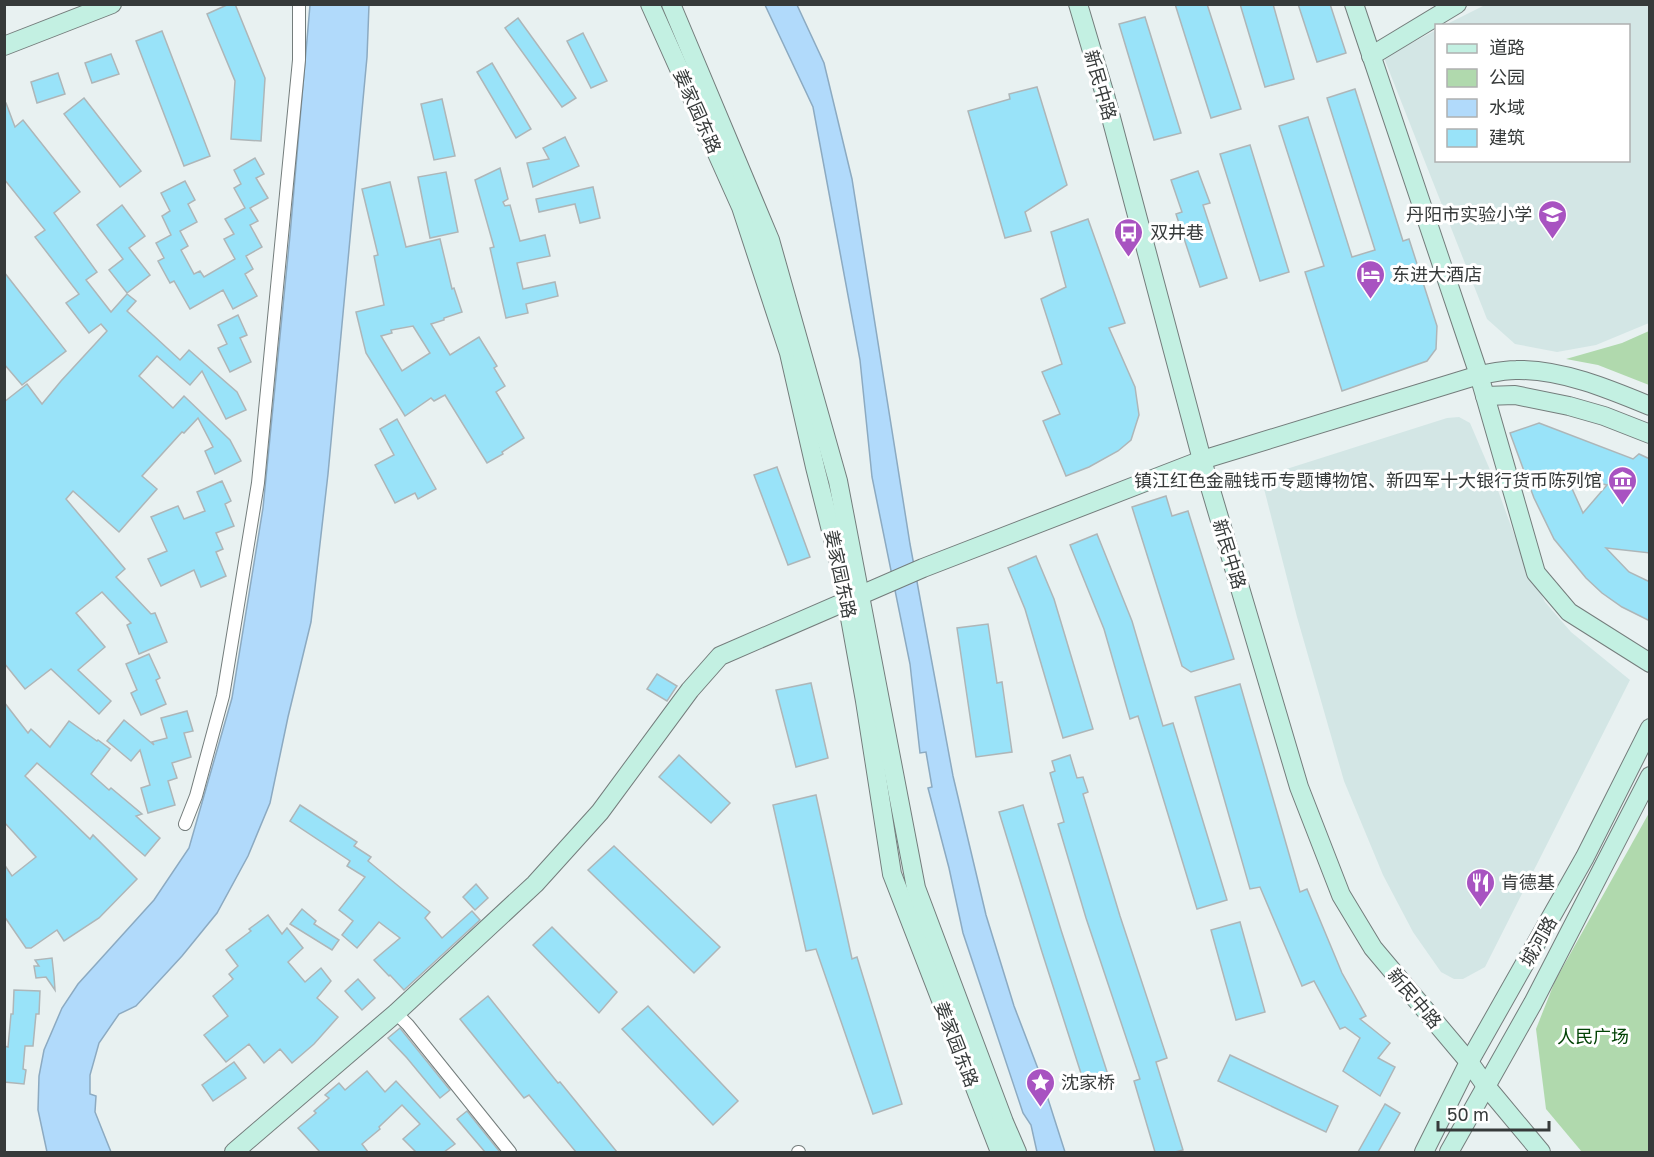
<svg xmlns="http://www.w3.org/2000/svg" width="1654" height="1157" viewBox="0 0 1654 1157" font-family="'Golos Text','Noto Sans SC',sans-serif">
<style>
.built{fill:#d3e6e5}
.green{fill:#b0d9ad}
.water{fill:#b1dafb;stroke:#8caac1;stroke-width:1.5}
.building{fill:#99e3f9;stroke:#aeb6b8;stroke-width:1.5;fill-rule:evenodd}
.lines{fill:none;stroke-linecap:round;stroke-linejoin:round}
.street-casing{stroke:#747d7c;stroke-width:14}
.secondary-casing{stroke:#747d7c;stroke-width:20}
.street{stroke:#fff;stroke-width:12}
.secondary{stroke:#c3f0e2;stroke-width:18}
.labels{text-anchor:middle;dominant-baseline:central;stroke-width:6;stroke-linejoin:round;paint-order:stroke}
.street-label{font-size:18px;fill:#363a3a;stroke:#fff}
.poi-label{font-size:18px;fill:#363a3a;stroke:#fff;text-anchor:start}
.park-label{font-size:18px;fill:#024305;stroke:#fff}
</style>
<rect width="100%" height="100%" fill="#e8f1f1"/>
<g class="built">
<path d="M1485,5H1649V323L1596,345L1557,352L1515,344L1487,319L1384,58L1436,30V160H1628V26L1445,25Z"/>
<path d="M1459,417L1470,423L1493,477L1521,553L1545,602L1571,632L1630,680L1485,967L1463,979H1454L1441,972L1413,932L1383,875L1344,781L1297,617L1261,477L1447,418Z"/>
</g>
<g class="green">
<path d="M1649,331V385L1598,365L1566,359L1622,343Z"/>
<path d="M1649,813V1152H1582L1546,1109L1536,1029L1555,981Z"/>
</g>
<g class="water">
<path d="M310,5H369L367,57L328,474L311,622L288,717L270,803L248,856L217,913L182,956L136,1006L119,1014L99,1043L90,1075V1094L96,1096L95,1112L111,1152H47L38,1110L39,1076L44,1050L62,1008L78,984L154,900L189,848L232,698L263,508L290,235Z"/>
<path d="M765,5H797L824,63L852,179L910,544L953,776L986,915L1014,1006L1040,1074L1065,1152H1037L1031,1125L1023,1113L963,933L949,868L928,788L932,787L926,752L920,753L910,664L872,477L860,360L813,107Z"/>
</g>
<g class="building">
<path d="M229,4H235L265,78L261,141L231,139L235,81L207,14Z"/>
<path d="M1175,4H1207L1241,109L1211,118Z"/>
<path d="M1240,4H1273L1294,79L1265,87Z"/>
<path d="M1298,4H1330L1346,53L1317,62Z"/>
<path d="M1145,17L1181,133L1154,140L1119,24Z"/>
<path d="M518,18L576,98L562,107L505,28Z"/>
<path d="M162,31L210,156L184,166L136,41Z"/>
<path d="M583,33L607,81L591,88L567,41Z"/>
<path d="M111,54L119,74L92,83L85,63Z"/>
<path d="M492,63L531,129L516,138L477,72Z"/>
<path d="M58,73L65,94L37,103L31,82Z"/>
<path d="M1037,87L1067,185L1025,212L1031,231L1005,238L968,111L1010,99L1009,94Z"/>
<path d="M1355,89L1403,241L1409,239L1437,326L1436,349L1427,361L1342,391L1305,272L1324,266L1279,126L1308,117L1352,257L1375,250L1327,98Z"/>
<path d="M84,98L141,171L120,187L64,114Z"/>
<path d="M442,99L455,156L434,160L421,104Z"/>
<path d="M4,103H6L15,127L23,120L80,192L54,213L97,272L86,280L111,312L127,294L136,301L127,311L180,360L189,350L237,392L246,410L226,419L202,371L190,385L157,356L139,376L173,408L184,396L230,440L241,461L215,474L205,451L213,447L198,418L184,433L182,432L142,476L157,489L119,532L73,491L66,499L125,569L116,577L151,614L155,613L167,642L139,654L127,625L131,623L102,592L76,613L105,647L78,670L111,701L99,714L51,669L25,689L4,663V402L27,384L42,404L61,381L107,331L101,324L89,333L66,303L79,294L35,237L45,230L4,179Z"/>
<path d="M565,137L579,166L533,187L527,163L549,159L543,148Z"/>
<path d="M1250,145L1289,272L1260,281L1220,154Z"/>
<path d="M255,158L264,174L256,178L268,198L250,208L258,221L250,225L262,247L246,256L253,269L245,274L257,296L233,309L223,290L190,309L174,281L170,283L158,261L164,258L156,243L171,235L162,216L170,211L161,193L185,181L195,200L188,204L197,222L180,231L188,246L181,250L194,274L200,271L204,277L235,259L224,239L234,234L225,219L245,208L234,188L241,184L234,170Z"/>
<path d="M500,168L508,199L503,202L505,206L510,205L520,241L545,235L550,256L517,263L523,289L555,282L558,296L526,304L528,313L506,318L490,248L494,247L475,180Z"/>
<path d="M1198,171L1210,203L1203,205L1227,278L1200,287L1176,214L1182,212L1171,180Z"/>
<path d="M446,172L458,232L430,238L418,177Z"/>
<path d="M390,182L406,247L440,239L452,289L454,288L462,312L444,318V320L431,324L450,355L479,337L497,366L494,368L505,386L496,392L524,438L502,452L503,454L487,463L445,395L434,401L431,398L405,416L366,353L356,312L384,305L374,256L378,255L362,189ZM413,326L430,353L402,371L381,336L392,333L391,330Z"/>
<path d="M593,187L600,218L580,223L575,204L539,212L536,199Z"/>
<path d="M122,205L145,236L129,248L150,275L127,293L109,270L123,259L97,225Z"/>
<path d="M1088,219L1125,323L1109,328L1135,387L1139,415L1131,440L1118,451L1089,467L1066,476L1043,421L1060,414L1042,372L1062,364L1041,299L1066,287L1051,232Z"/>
<path d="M4,272L66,351L22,385L4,364Z"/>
<path d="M238,315L247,335L240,338L251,362L230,372L218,348L227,344L218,325Z"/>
<path d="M397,419L436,489L418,499L415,493L395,503L375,465L394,455L380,429Z"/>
<path d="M1539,423L1633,459L1639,454L1650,459V553L1606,548L1629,572L1650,582V621L1622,607L1602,593L1586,578L1554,539L1534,498L1510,433ZM1566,475L1607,485L1583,513Z"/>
<path d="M777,467L810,557L788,565L754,475Z"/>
<path d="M222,481L231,501L225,504L234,526L216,533L223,549L216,552L226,576L201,587L194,570L161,586L148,559L167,551L151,517L178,506L184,519L205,511L197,492Z"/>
<path d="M1166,496L1172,516L1188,511L1234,659L1191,672L1182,666L1132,507Z"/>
<path d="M1097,534L1132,621L1163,726L1173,723L1227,900L1197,909L1138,716L1130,719L1104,629L1070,545Z"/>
<path d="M1036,556L1054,599L1093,729L1063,738L1025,609L1008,568Z"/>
<path d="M988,624L997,683L1002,682L1012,752L976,757L957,628Z"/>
<path d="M149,654L160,678L156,680L166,704L141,715L131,693L137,690L126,664Z"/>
<path d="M657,674L677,686L667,701L647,689Z"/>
<path d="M811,683L828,758L796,767L776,690Z"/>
<path d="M1240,684L1300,892L1307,889L1342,973L1366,1016L1360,1019L1390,1043L1378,1058L1395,1067L1380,1096L1343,1071L1360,1038L1345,1027L1340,1029L1314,981L1302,986L1260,887L1250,889L1195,697Z"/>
<path d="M4,702L28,733L31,729L50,747L69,721L97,741L98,740L110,749L91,774L109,790L111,788L142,814L136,816L160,838L145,856L37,763L25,776L90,839L93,835L137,879L99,918L64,941L57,930L31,948H26L4,916V864L12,876L36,857L4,822Z"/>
<path d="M187,711L193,731L184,733L191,757L172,763L177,778L168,781L175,805L148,813L141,788L150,785L140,750L131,761L107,741L124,720L154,745L152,742L167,738L161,718Z"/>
<path d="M679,755L730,803L711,823L659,777Z"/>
<path d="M1070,755L1077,778L1083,777L1088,792L1083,794L1120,916L1167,1058L1156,1062L1183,1150L1175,1152H1155L1134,1081L1140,1079L1086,918L1058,824L1064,822L1050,773L1055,771L1052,761Z"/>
<path d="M816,795L852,959L857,957L902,1104L873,1114L816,949L806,951L773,805Z"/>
<path d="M300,805L357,842L354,846L371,857L368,861L430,912L425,918L442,938L472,911L480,920L404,990L390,975L389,976L374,960L400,938L379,922L357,948L342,935L353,921L339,910L365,877L347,866L350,861L290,821Z"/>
<path d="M1023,805L1061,930L1111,1084L1087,1092L1042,952L999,812Z"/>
<path d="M614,846L720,947L694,973L588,870Z"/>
<path d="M476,884L488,898L475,910L463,897Z"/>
<path d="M302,909L316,921L314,924L339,940L332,950L290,924Z"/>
<path d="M268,915L282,934L287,928L303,948L288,962L305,982L321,968L331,981L317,998L338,1017L314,1044L292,1063L280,1049L264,1063L249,1044L226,1062L204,1035L228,1016L213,996L233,979L229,974L238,966L226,950L251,931L249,929Z"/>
<path d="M1240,922L1265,1012L1236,1020L1211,930Z"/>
<path d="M552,927L617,992L599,1013L533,945Z"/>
<path d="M52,958L54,976L55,990L46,977L36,978L34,966H39L35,960Z"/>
<path d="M358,979L375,998L362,1010L345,991Z"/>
<path d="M14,990L40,991L39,1014H36L33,1046H25L23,1069L26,1070L24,1084L4,1082V1046L8,1047L11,1014H13Z"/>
<path d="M488,996L558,1083L560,1082L617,1152H576L529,1095L524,1098L460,1019Z"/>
<path d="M648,1006L738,1101L713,1125L622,1029Z"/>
<path d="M400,1028L450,1090L440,1098L407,1058L388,1038Z"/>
<path d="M1230,1055L1338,1106L1326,1132L1218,1081Z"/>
<path d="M234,1062L246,1078L213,1101L202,1085Z"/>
<path d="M367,1071L385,1092L396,1081L455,1144L444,1152H416L403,1139L420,1124L402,1105L379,1127L380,1129L362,1144L368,1152H320L298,1128L316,1113L314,1111L329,1098L325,1095L339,1083L345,1090Z"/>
<path d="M1385,1104L1400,1113L1378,1152H1358Z"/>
<path d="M467,1111L500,1152H485L457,1119Z"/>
</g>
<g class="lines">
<defs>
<g id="street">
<path d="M185,824L196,796L223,696L258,483L299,60V4"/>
<path d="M396,1013L408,1025L510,1152"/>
<path d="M798,1152H799"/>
</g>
<g id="secondary">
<path d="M650,4L741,207L789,353L815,467L842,574L865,701L892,874L1000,1152"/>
<path d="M671,4L770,240L838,481L916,888L1004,1122L1017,1152"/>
<path d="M1078,4L1105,95L1202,460L1299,787L1341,895L1373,948L1469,1062L1486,1086L1541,1152"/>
<path d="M1354,4L1479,375L1536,573L1569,612L1650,663"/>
<path d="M4,46L112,4"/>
<path d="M1371,56L1457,4"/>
<path d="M1485,396L1515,395L1569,406L1604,416L1650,434"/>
<path d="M234,1152L396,1013L535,884L600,812L690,690L720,656L923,568L1202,460L1479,375C1491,373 1504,370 1516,370C1561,369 1609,389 1650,406"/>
<path d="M1424,1152L1469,1062L1585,857L1650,728"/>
<path d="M1449,1152L1533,1003L1650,776"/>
</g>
</defs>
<use href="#street" class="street-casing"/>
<use href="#secondary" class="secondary-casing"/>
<use href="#street" class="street"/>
<use href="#secondary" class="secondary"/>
</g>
<defs>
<symbol id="school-pin" viewBox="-11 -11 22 30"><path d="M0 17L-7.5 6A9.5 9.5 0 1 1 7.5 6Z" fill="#a853c1" stroke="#fff"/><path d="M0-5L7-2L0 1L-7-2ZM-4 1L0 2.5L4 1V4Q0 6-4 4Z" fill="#fff"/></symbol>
<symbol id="bus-pin" viewBox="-11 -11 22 30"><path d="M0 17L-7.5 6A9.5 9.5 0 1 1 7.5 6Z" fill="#a853c1" stroke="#fff"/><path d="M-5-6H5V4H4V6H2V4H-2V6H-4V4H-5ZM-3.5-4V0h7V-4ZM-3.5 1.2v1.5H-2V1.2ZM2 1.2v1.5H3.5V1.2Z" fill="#fff"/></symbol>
<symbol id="hotel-pin" viewBox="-11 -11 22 30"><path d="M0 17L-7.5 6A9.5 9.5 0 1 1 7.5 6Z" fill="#a853c1" stroke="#fff"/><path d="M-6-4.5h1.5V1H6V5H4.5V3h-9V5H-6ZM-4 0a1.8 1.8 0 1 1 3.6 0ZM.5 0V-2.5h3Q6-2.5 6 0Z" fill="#fff"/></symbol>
<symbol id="museum-pin" viewBox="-11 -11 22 30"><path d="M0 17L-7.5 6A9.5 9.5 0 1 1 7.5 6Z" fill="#a853c1" stroke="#fff"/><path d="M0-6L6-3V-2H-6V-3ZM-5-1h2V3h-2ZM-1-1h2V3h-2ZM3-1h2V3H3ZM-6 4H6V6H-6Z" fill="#fff"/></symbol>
<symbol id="restaurant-pin" viewBox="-11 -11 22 30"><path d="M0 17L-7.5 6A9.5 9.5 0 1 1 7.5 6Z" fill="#a853c1" stroke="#fff"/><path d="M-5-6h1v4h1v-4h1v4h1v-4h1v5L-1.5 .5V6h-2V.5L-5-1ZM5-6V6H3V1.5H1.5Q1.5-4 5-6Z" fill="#fff"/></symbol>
<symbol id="sight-pin" viewBox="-11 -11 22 30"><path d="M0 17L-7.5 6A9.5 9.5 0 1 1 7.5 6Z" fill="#a853c1" stroke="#fff"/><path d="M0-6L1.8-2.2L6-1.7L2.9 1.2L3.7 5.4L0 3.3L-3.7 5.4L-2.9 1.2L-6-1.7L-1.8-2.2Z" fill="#fff"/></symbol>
</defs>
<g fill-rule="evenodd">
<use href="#school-pin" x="1536" y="198" width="33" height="45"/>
<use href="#bus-pin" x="1112" y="216" width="33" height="45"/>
<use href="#hotel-pin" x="1354" y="258" width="33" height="45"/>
<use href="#museum-pin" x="1606" y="464" width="33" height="45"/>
<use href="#restaurant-pin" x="1464" y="866" width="33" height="45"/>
<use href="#sight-pin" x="1024" y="1066" width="33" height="45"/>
</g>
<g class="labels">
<g class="street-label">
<text transform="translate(1101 85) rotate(74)">新民中路</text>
<text transform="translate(698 111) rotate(66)">姜家园东路</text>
<text transform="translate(1230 554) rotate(73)">新民中路</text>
<text transform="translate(841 574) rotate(78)">姜家园东路</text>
<text transform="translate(1538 941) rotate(-60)">城河路</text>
<text transform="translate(1415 998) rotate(50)">新民中路</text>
<text transform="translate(957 1044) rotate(69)">姜家园东路</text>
</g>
<g class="poi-label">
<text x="1532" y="214" text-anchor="end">丹阳市实验小学</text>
<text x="1150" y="232">双井巷</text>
<text x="1392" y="274">东进大酒店</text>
<text x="1602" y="480" text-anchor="end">镇江红色金融钱币专题博物馆、新四军十大银行货币陈列馆</text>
<text x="1501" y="882">肯德基</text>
<text x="1061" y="1082">沈家桥</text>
</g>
<g class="park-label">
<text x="1593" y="1036">人民广场</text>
</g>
</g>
<rect width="1654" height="1157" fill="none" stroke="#363a3a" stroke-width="12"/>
<rect x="1435" y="24" width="195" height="138" fill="#ffffff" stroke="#afb0b0" stroke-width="1.5"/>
<rect x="1447" y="44" width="30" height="9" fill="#c3f0e2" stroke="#afb0b0" stroke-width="1.5"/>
<text x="1489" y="54" font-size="18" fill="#363a3a">道路</text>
<rect x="1447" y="69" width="30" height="18" fill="#b0d9ad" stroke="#afb0b0" stroke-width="1.5"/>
<text x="1489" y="84" font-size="18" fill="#363a3a">公园</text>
<rect x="1447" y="99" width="30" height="18" fill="#b1dafb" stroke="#afb0b0" stroke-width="1.5"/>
<text x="1489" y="114" font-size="18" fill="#363a3a">水域</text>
<rect x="1447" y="129" width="30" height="18" fill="#99e3f9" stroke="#afb0b0" stroke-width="1.5"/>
<text x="1489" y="144" font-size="18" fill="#363a3a">建筑</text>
<path d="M1438 1121v9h111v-9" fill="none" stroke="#363a3a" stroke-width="3"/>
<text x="1447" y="1121" font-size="18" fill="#363a3a" stroke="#ffffff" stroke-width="4.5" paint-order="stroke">50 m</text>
</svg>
